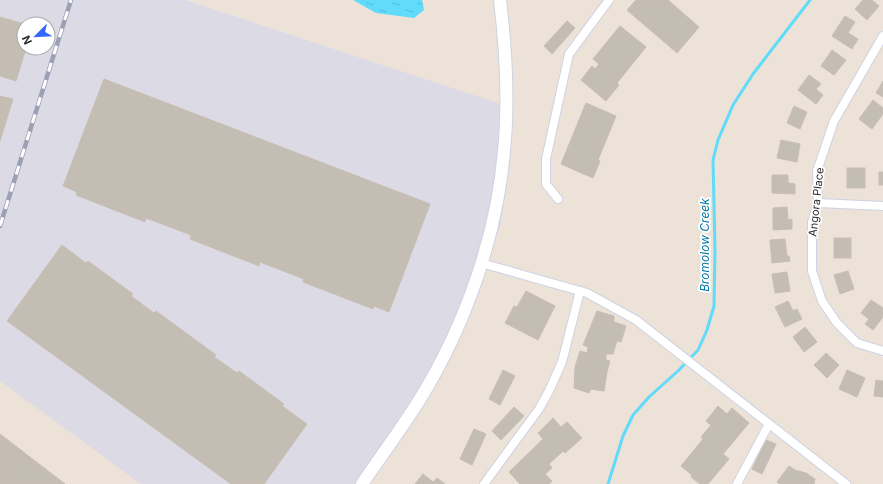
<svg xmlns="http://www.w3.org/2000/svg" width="883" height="484" viewBox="0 0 883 484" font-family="Inter,sans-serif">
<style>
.industrial{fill:#dcdae4;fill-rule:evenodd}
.water{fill:url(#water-ripples)}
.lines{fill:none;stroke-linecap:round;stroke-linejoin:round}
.stream{stroke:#60dbfa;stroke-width:3}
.building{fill:#c3bdb4;stroke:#c8beb2}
.street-casing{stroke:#cdd3e3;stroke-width:10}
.secondary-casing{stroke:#cdd3e3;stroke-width:14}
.street{stroke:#fff;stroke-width:8}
.secondary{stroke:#fff;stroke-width:12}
.rail-casing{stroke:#9ba0b5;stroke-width:4.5}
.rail{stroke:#fff;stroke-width:3;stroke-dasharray:9;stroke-linecap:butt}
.labels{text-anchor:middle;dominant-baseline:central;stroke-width:3.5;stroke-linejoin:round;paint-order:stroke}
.street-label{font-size:11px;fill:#282828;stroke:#fff}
.water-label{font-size:12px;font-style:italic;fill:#0077a4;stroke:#fff}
</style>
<defs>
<pattern id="water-ripples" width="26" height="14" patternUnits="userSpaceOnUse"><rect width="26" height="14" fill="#60dbfa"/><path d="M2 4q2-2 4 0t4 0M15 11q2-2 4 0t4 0" fill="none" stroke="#53bcd6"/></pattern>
</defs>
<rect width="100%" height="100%" fill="#ece2d8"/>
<path class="industrial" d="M0,0H185L507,106L501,225L411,415L362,484H141L0,381ZM24,24H48V48H24Z"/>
<path class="water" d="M353,0H422L424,10L414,18L376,13Z"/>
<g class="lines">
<path class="stream" d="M608,484L623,436L633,415L649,397L679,370L698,350L707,330L714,306L715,250L713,160L718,140L733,105L753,74L810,0"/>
</g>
<g class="building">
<path d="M636,0H668L699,27L677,53L627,10Z"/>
<path d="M863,0H872L879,6L867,20L855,9Z"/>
<path d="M845,16L855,22L848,33L858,39L852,49L832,36Z"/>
<path d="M0,17L24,24V48H26L16,81L0,76Z"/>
<path d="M567,21L575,28L552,54L544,46Z"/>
<path d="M620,26L646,47L617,83L619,85L606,101L581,80L592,66L595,69L599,64L593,59Z"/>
<path d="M832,50L846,60L834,75L821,66Z"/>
<path d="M809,75L821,84L816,89L823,95L816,104L798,90Z"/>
<path d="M104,79L430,204L389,312L374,306L373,309L303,282L304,279L260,262L259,266L190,239L191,235L146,218L145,222L76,195L77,192L63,186Z"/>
<path d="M883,81V97L876,93Z"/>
<path d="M0,96L13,99L0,141Z"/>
<path d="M873,100L883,108V114L872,129L859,119Z"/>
<path d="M586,103L616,116L598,160L600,161L593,178L561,164Z"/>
<path d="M794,106L807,112L800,129L787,123Z"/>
<path d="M781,140L800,144L797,162L777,158Z"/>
<rect x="847" y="168" width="18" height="20"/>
<rect x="879" y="172" width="4" height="13"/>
<path d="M772,175H788V183L795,184V194L772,193Z"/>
<path d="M787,207L788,220L792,219V229L773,230V208Z"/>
<rect x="834" y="238" width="17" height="20"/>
<path d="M785,239L787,256H789L790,261L772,263L770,240Z"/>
<path d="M62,245L86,263L88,261L133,294L131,296L154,313L156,311L216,355L214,357L237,373L239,371L284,404L282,406L307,424L264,484H231L7,321Z"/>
<path d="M848,271L854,289L840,294L834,275Z"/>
<path d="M787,272L790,291L775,293L772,274Z"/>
<path d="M526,291L555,306L538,340L505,323L514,306L517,307Z"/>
<path d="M871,300L883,308V317L873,330L865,324L869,319L861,313Z"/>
<path d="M788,301L793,311L797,309L802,319L785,327L775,307Z"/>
<path d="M597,311L614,316V322L626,326L621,342L617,341L613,354H606V360L610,361L607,372L604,391L591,389L589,393L574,388L575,367L580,351L587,353L588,347L583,345Z"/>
<path d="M805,327L817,342L804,352L793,337Z"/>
<path d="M826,353L839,365L827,378L814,365Z"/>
<path d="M503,370L515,376L500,405L489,399Z"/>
<path d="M847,370L865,378L857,397L839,389Z"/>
<path d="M876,380L883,381V397L874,396Z"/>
<path d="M718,406L727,414L732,408L749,423L723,454L729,459L708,484H700L691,477L692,475L681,466L703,439L701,437L711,425L706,421Z"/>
<path d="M514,407L524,416L501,440L492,431Z"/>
<path d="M553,418L561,427L567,422L582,438L565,453L563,451L549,464L552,468L545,474L552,481L549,484H520L509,472L543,439L538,433Z"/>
<path d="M474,429L486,434L472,465L460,459Z"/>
<path d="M0,434L65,484H0Z"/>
<path d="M766,440L776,444L762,474L752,469Z"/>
<path d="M789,466L795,470L806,473L815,479L814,484H780L777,482Z"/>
<path d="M423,474L433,482L437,478L445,484H415Z"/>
</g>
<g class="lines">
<defs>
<g id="street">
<path d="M883,36L834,121L817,171L818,203L812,222V271L822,301L837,323L857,343L883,351"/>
<path d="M558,199L546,184V159L569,54L609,0"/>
<path d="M818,203L883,206"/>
<path d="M481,263L587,293L636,320L846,484"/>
<path d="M484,484L539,409L549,391L562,362L580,291"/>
<path d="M737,484L769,424"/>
</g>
<path id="secondary" d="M362,484C381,456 402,428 420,399C465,326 497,236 504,151C509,101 506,50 500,0"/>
</defs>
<use href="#street" class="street-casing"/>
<use href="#secondary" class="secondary-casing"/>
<use href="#street" class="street"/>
<use href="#secondary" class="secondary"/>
<defs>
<path id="rail" d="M0,226L71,0"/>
</defs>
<use href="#rail" class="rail-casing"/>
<use href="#rail" class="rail"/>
</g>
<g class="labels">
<g class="street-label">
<text transform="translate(816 202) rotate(-84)">Angora Place</text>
</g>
<g class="water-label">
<text transform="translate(704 245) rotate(-90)">Bromolow Creek</text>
</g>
</g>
<g transform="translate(36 36) rotate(246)"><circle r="19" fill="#ffffff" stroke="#a9a9a9"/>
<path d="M0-3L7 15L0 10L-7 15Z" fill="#3367ff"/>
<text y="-6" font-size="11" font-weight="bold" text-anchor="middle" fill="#282828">N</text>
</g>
</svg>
